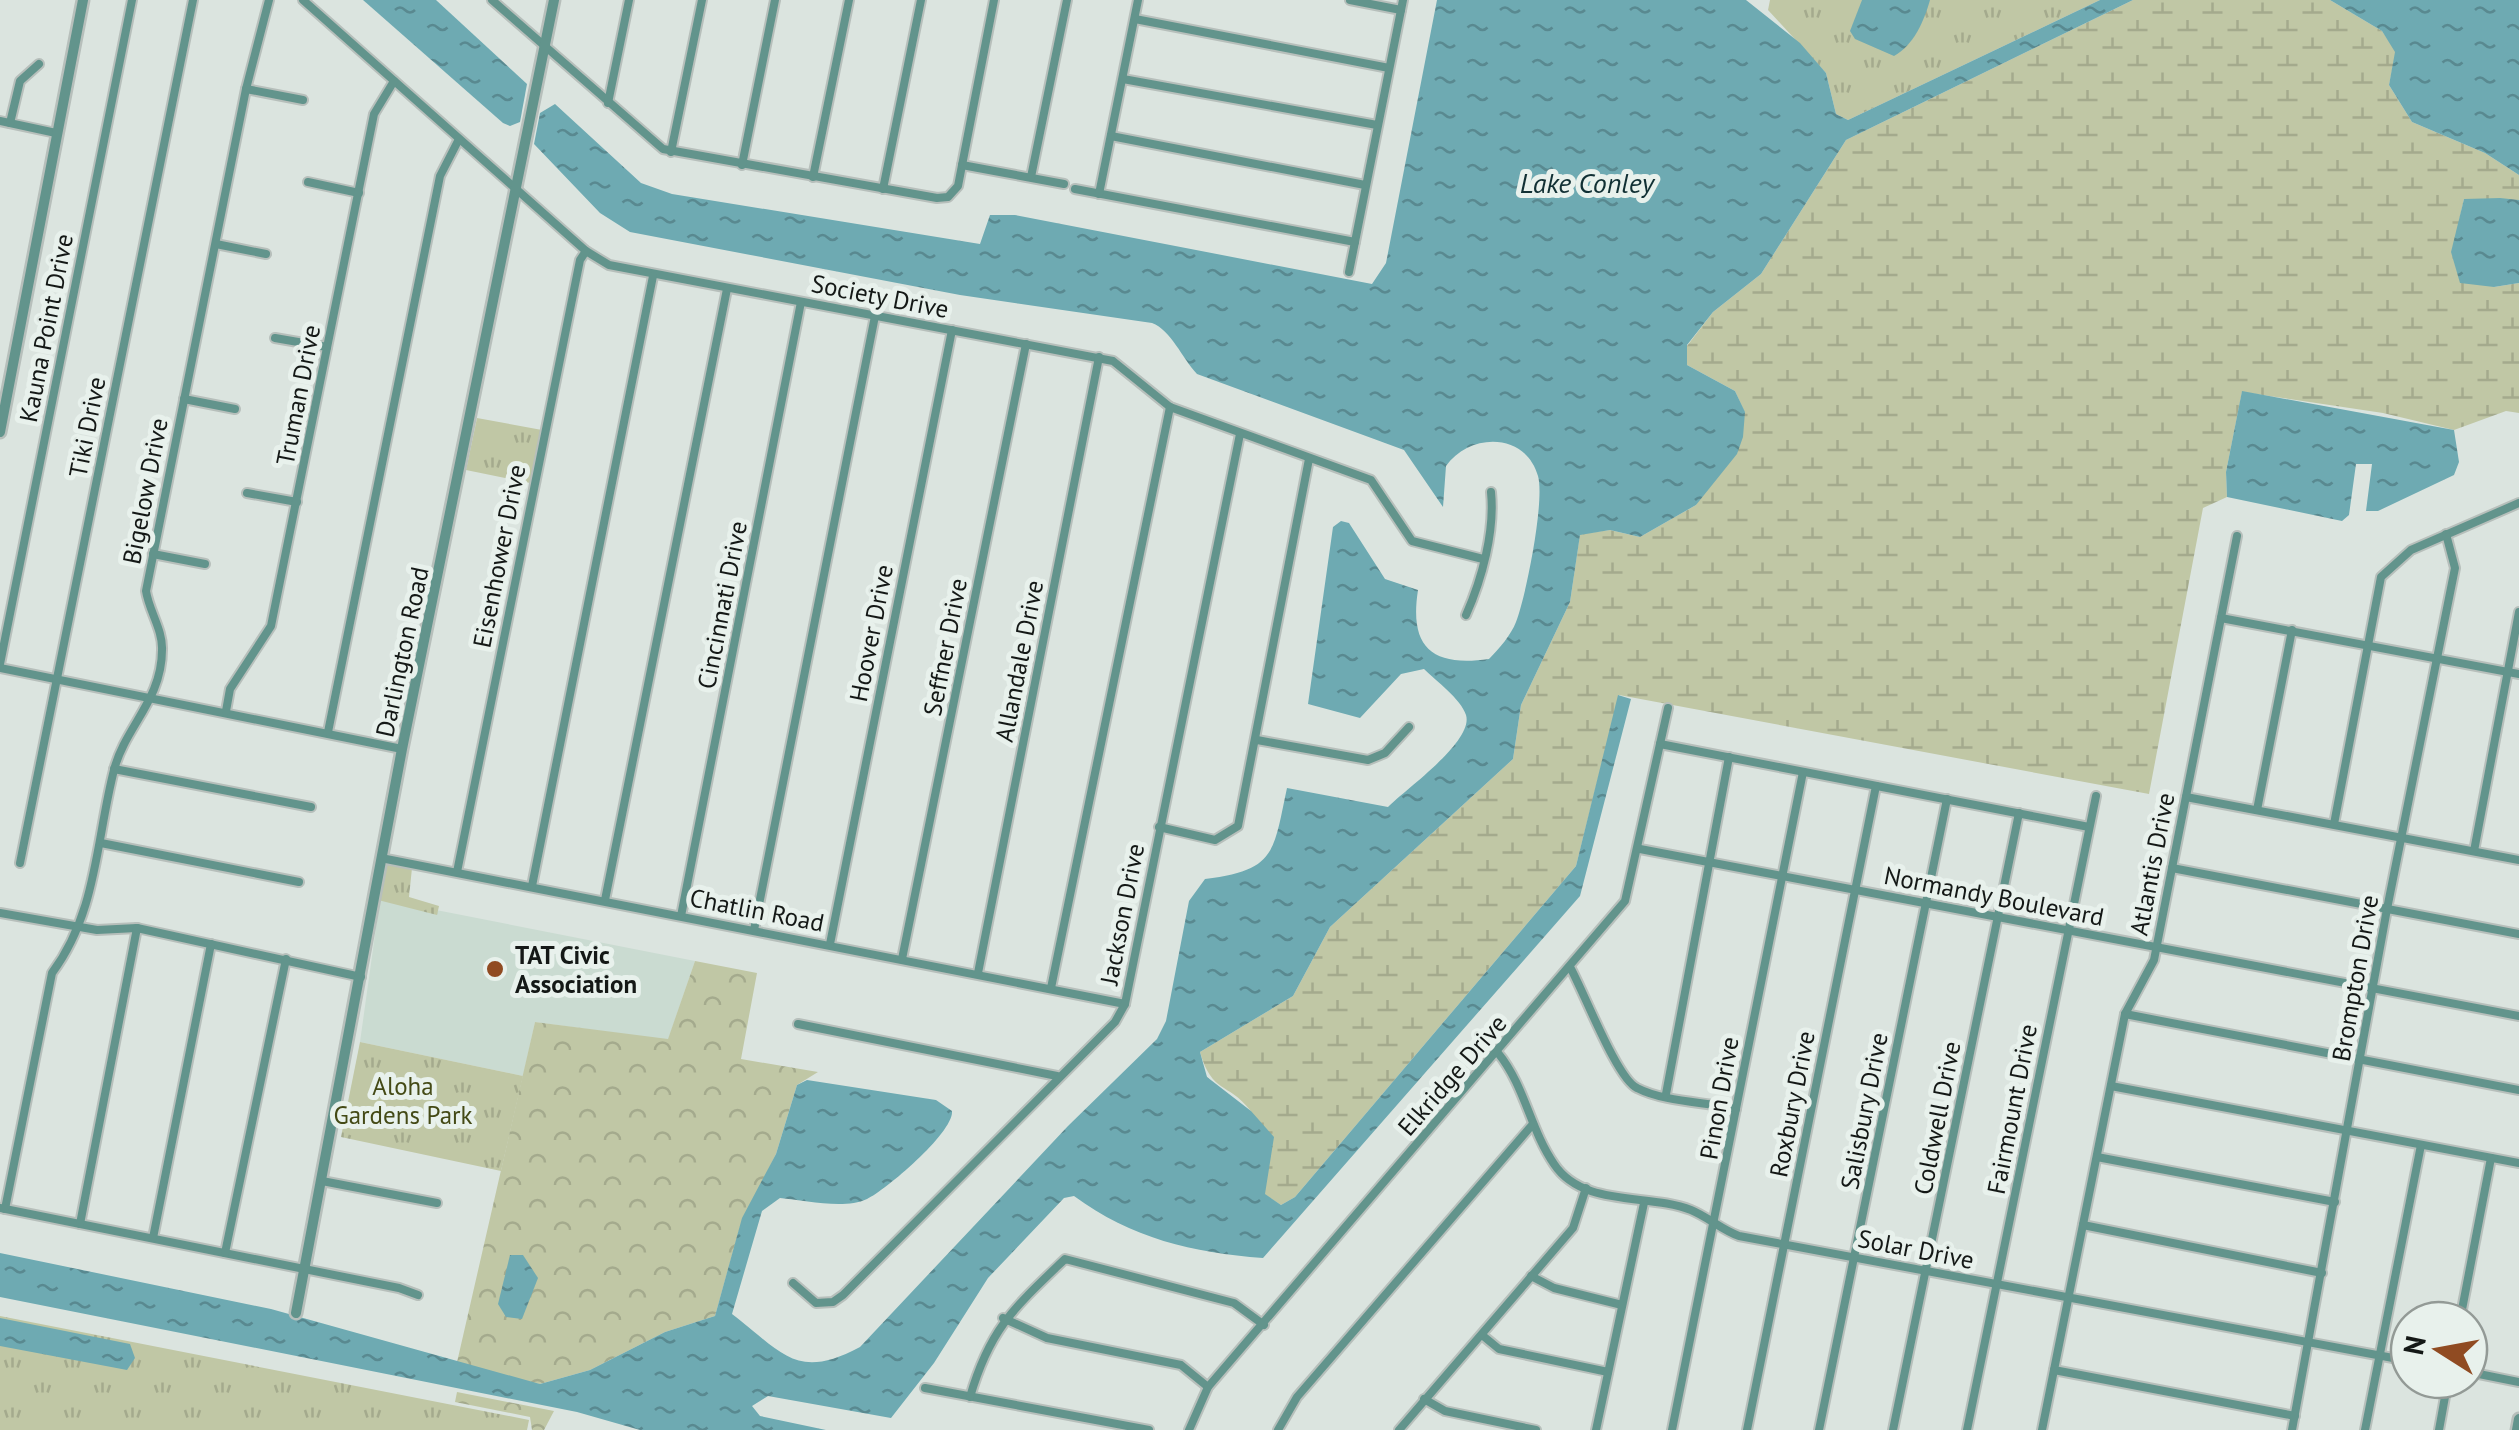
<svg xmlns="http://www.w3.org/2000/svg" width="2519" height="1430" viewBox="0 0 2519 1430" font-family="'PT Sans',sans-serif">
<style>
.built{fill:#cadbd1}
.grass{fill:url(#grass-tufts)}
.forest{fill:url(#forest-crowns)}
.wetland{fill:url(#wetland-marsh)}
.water{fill:url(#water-ripples)}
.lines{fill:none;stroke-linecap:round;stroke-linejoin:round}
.minor-casing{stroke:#b7bfbb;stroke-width:12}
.tertiary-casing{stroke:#b7bfbb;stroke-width:15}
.minor{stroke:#62948c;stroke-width:8}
.tertiary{stroke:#62948c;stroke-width:10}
.poi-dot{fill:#904b22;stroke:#e8f1ec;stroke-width:4}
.labels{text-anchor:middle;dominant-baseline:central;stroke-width:10;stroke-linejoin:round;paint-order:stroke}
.street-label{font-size:25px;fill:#141816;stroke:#e8f1ec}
.poi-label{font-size:25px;font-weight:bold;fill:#141816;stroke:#e8f1ec;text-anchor:start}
.park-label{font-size:25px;fill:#444a16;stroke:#e8f1ec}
.water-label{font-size:28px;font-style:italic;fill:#113034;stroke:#e8f1ec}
</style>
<defs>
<pattern id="grass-tufts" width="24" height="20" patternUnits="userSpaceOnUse" patternTransform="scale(2.5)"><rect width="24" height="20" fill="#c0c7a5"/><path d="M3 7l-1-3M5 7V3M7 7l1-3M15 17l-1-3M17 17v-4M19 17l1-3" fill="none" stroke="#a4aa8d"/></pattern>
<pattern id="forest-crowns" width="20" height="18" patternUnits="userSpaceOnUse" patternTransform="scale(2.5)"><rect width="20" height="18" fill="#c0c7a5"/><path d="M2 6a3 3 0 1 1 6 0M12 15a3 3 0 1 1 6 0" fill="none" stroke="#a4aa8d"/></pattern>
<pattern id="wetland-marsh" width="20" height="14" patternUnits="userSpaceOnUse" patternTransform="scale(2.5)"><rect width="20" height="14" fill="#c0c7a5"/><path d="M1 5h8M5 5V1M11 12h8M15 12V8" fill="none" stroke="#a4aa8d"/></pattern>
<pattern id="water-ripples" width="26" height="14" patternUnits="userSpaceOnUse" patternTransform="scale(2.5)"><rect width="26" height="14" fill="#6eaab2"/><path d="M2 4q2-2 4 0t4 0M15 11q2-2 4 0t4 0" fill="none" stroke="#598990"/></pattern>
</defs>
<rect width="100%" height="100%" fill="#dbe4df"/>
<path class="built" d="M380,899L695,961L668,1040L535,1022L523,1076L360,1042Z"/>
<g class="grass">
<path d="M1770,0H2100L1848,120L1836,114L1826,73L1768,10Z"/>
<path d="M477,418L542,430L530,483L466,470Z"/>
<path d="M390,864L412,868L409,897L439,906L437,915L378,900L385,866Z"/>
<path d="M360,1042L523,1076L501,1171L341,1137Z"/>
<path d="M0,1316L529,1420L527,1430H0Z"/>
</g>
<g class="forest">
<path d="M695,961L757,973L741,1059L818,1072L797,1085L776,1154L740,1227L715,1316L665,1332L590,1370L540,1384L455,1371L535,1022L668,1039Z"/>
<path d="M457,1392L554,1411L544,1430H532L530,1417L455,1402Z"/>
</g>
<path class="wetland" d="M2133,0H2330L2382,31L2396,51L2389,85L2412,122L2485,153L2519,175V200L2464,199L2459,221L2494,287L2519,283V413L2506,411L2454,430L2383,413L2242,392L2226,472L2227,497L2203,508L2149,794L1619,695L1576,866L1295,1197L1281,1205L1264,1194C1267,1170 1265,1130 1250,1110C1228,1082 1212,1094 1200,1052L1293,996L1330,927L1513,759L1521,705L1570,602L1580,534L1610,530L1640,537L1696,505L1745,413L1735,391L1687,365V346L1713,312L1761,274L1846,140Z"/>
<g class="water">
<path d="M363,0H436L527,84L520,122L510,126L503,123Z"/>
<path d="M1437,0H1746L1800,43L1826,73L1836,114L1848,120L2100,0H2133L1846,140L1761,274L1713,312L1687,345V365L1735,391L1745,412L1743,437L1737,454L1696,505L1640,537L1610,530L1580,535L1570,602L1521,705L1513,759L1330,927L1293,996L1200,1052L1207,1077L1251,1111L1274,1137L1265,1194L1281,1205L1295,1197L1576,866L1618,695L1631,699L1580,896L1263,1258C1193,1253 1131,1238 1074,1196L1064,1198L988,1278L934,1363L891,1418L768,1396L752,1406L760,1416L826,1430H640L577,1412L0,1297V1253L271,1309L540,1384L590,1370L665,1332L715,1316L742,1218L776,1154L797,1085L807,1080L936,1100L952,1111C954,1132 886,1190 867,1199C844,1210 804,1200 780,1198L762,1211L732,1314C783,1353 796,1381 860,1347L1068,1126L1157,1039L1166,1021L1189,901L1205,879C1276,870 1273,853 1287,788L1388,807C1406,789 1474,741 1466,715C1461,699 1436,681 1424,669L1401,674L1360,718L1308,704L1333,527L1341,521L1349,523L1385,579L1418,590C1409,648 1432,667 1489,659C1499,649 1511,635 1516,622C1526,596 1545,501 1538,476C1525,431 1469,433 1446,466L1443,507L1404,450L1197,374C1182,358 1171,330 1152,323L960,295L630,232L600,213L534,144L540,113L555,104L641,183L672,194L980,244L990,215H1015L1372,284L1386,263Z"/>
<path d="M1862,0H1930C1924,21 1914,45 1894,56L1855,39L1850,31Z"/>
<path d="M2330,0H2519V175L2485,153L2412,122L2389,85L2395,52L2382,31Z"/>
<path d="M2500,198L2519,200V283L2494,287L2460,283L2451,252L2464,199Z"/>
<path d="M2242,391L2454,430L2459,462L2454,475L2378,511H2366L2372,464H2356L2349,515L2342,521L2227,497L2226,472Z"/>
<path d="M510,1255H523L538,1278L522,1319L506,1317L498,1304Z"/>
<path d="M0,1318L130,1344L135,1358L127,1370L0,1346Z"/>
</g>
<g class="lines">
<defs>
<g id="minor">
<path d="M303,0L586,251L609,265L1113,361L1170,407L1371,480L1412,541L1483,559"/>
<path d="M492,0L663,149L937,198L948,197L958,186L994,0"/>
<path d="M1350,0L1401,10"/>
<path d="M1135,19L1389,68"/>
<path d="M1123,79L1377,125"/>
<path d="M246,89L303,100"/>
<path d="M608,103L629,0"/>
<path d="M0,121L56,133"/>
<path d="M10,123L20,81L39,64"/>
<path d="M1111,136L1365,185"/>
<path d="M671,152L702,0"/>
<path d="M742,165L775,0"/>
<path d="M962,165L1064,184"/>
<path d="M813,177L849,0"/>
<path d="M1031,177L1067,0"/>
<path d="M308,182L359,193"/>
<path d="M883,189L921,0"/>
<path d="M1075,189L1355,242"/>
<path d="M1099,194L1138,0"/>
<path d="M216,244L266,254"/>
<path d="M1349,272L1403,0"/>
<path d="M275,338L327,347"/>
<path d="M184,399L235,409"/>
<path d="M247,493L297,502"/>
<path d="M153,554L205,564"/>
<path d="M1466,615C1482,579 1495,531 1491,492"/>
<path d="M2221,618L2519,674"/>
<path d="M0,664L132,0"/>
<path d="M0,668L402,749"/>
<path d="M226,711L230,689L271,626L374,114L394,81"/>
<path d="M328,732L440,176L459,139"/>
<path d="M1257,740L1368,760L1385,753L1409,727"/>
<path d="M1660,744L2089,827"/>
<path d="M114,769L311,807"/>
<path d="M2186,797L2519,860"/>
<path d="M2257,810L2292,630"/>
<path d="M2334,824L2381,577L2411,550L2519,503"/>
<path d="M1159,827L1215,840L1238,826L1309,459"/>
<path d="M101,843L299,882"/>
<path d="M1640,849L2519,1016"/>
<path d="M2474,851L2519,612"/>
<path d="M381,858L1125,1004"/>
<path d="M20,863L193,0"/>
<path d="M2172,868L2519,934"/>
<path d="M457,872L580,260L586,251"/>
<path d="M532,886L653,276"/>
<path d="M605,900L727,289"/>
<path d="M0,913L97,930L137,928L361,977"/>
<path d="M681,916L801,302"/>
<path d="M754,930L875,316"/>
<path d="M830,944L952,330"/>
<path d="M902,959L1026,344"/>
<path d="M1570,967C1584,992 1617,1079 1637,1088C1664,1102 1706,1102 1736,1109"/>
<path d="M978,973L1099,357"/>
<path d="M1051,988L1170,407"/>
<path d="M2125,1014L2519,1090"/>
<path d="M798,1024L1057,1076"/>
<path d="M1498,1053C1525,1086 1530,1129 1554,1164C1583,1208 1649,1193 1691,1210C1708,1217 1722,1230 1739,1236L2409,1361"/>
<path d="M2111,1086L2519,1163"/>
<path d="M1666,1094L1729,757"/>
<path d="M2097,1157L2335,1202"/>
<path d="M322,1181L437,1203"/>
<path d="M0,1208L399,1288L418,1295"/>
<path d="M5,1209L52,973C97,913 96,840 114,770C125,727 162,700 162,650C163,630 149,611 146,591L246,89L269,0"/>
<path d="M80,1224L137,928"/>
<path d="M2083,1225L2322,1273"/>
<path d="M153,1238L211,944"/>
<path d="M225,1253L286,959"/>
<path d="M1531,1276L1554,1288L1622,1305"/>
<path d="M793,1283L816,1303L833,1302L843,1295L1115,1022L1125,1004L1240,434"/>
<path d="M1003,1318L1047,1338L1181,1365L1208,1387"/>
<path d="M2460,1320L2491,1158"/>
<path d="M1482,1335L1499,1349L1608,1372"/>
<path d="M2054,1370L2295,1416"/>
<path d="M2469,1372L2519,1382"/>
<path d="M925,1388L1149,1430"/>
<path d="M970,1397C990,1328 1015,1307 1065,1259L1234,1303L1264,1325"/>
<path d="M1424,1399L1445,1411L1536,1430"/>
<path d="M1189,1430L1208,1387L1625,901L1668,708"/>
<path d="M1278,1430L1297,1397L1533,1124"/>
<path d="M1399,1430L1573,1228L1586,1188"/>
<path d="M1596,1430L1644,1203"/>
<path d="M1672,1430L1803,772"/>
<path d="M1747,1430L1876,786"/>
<path d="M1819,1430L1947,799"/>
<path d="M1893,1430L2019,813"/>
<path d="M1967,1430L2096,796"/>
<path d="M2042,1430L2125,1014L2154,960L2237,536"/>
<path d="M2292,1430L2387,909L2455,568L2446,534"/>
<path d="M2365,1430L2421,1145"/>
<path d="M2439,1430L2448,1380"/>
</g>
<g id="tertiary">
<path d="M0,432L83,0"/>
<path d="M296,1313L402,749L554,0"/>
<path d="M2517,1430L2519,1419"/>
</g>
</defs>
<use href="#minor" class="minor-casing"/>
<use href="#tertiary" class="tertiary-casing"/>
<use href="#minor" class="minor"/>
<use href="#tertiary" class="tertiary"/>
</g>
<circle class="poi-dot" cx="495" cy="969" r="10"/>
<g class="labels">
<g class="street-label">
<text transform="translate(880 296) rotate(11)">Society Drive</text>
<text transform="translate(46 328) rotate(-79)">Kauna Point Drive</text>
<text transform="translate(298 395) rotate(-79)">Truman Drive</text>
<text transform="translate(87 427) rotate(-79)">Tiki Drive</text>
<text transform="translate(145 491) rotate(-79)">Bigelow Drive</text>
<text transform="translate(499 556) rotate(-79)">Eisenhower Drive</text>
<text transform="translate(722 605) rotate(-79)">Cincinnati Drive</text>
<text transform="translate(871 633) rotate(-79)">Hoover Drive</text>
<text transform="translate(945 647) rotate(-79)">Seffner Drive</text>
<text transform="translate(402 652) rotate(-78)">Darlington Road</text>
<text transform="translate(1019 661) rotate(-79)">Allandale Drive</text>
<text transform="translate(2152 864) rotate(-79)">Atlantis Drive</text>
<text transform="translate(1994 896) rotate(11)">Normandy Boulevard</text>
<text transform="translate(757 910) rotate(11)">Chatlin Road</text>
<text transform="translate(1122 914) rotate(-79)">Jackson Drive</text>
<text transform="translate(2355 978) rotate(-80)">Brompton Drive</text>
<text transform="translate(1452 1075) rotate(-49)">Elkridge Drive</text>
<text transform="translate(1719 1098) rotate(-80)">Pinon Drive</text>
<text transform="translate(1792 1104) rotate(-79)">Roxbury Drive</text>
<text transform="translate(2012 1109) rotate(-79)">Fairmount Drive</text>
<text transform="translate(1864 1111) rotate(-79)">Salisbury Drive</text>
<text transform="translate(1937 1118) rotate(-79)">Coldwell Drive</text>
<text transform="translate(1916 1249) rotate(11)">Solar Drive</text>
</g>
<g class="poi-label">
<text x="515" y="955">TAT Civic<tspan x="515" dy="29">Association</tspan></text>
</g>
<g class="park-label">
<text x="403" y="1086">Aloha<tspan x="403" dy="29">Gardens Park</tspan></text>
</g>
<g class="water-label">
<text x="1587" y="182">Lake Conley</text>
</g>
</g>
<g transform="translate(2439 1350) rotate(281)"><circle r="48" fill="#e8f1ec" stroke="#939a96" stroke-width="2.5"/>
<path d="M0-8L18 38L0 25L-18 38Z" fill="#904b22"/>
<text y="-15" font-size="28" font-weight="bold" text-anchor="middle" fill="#141816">N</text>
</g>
</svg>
